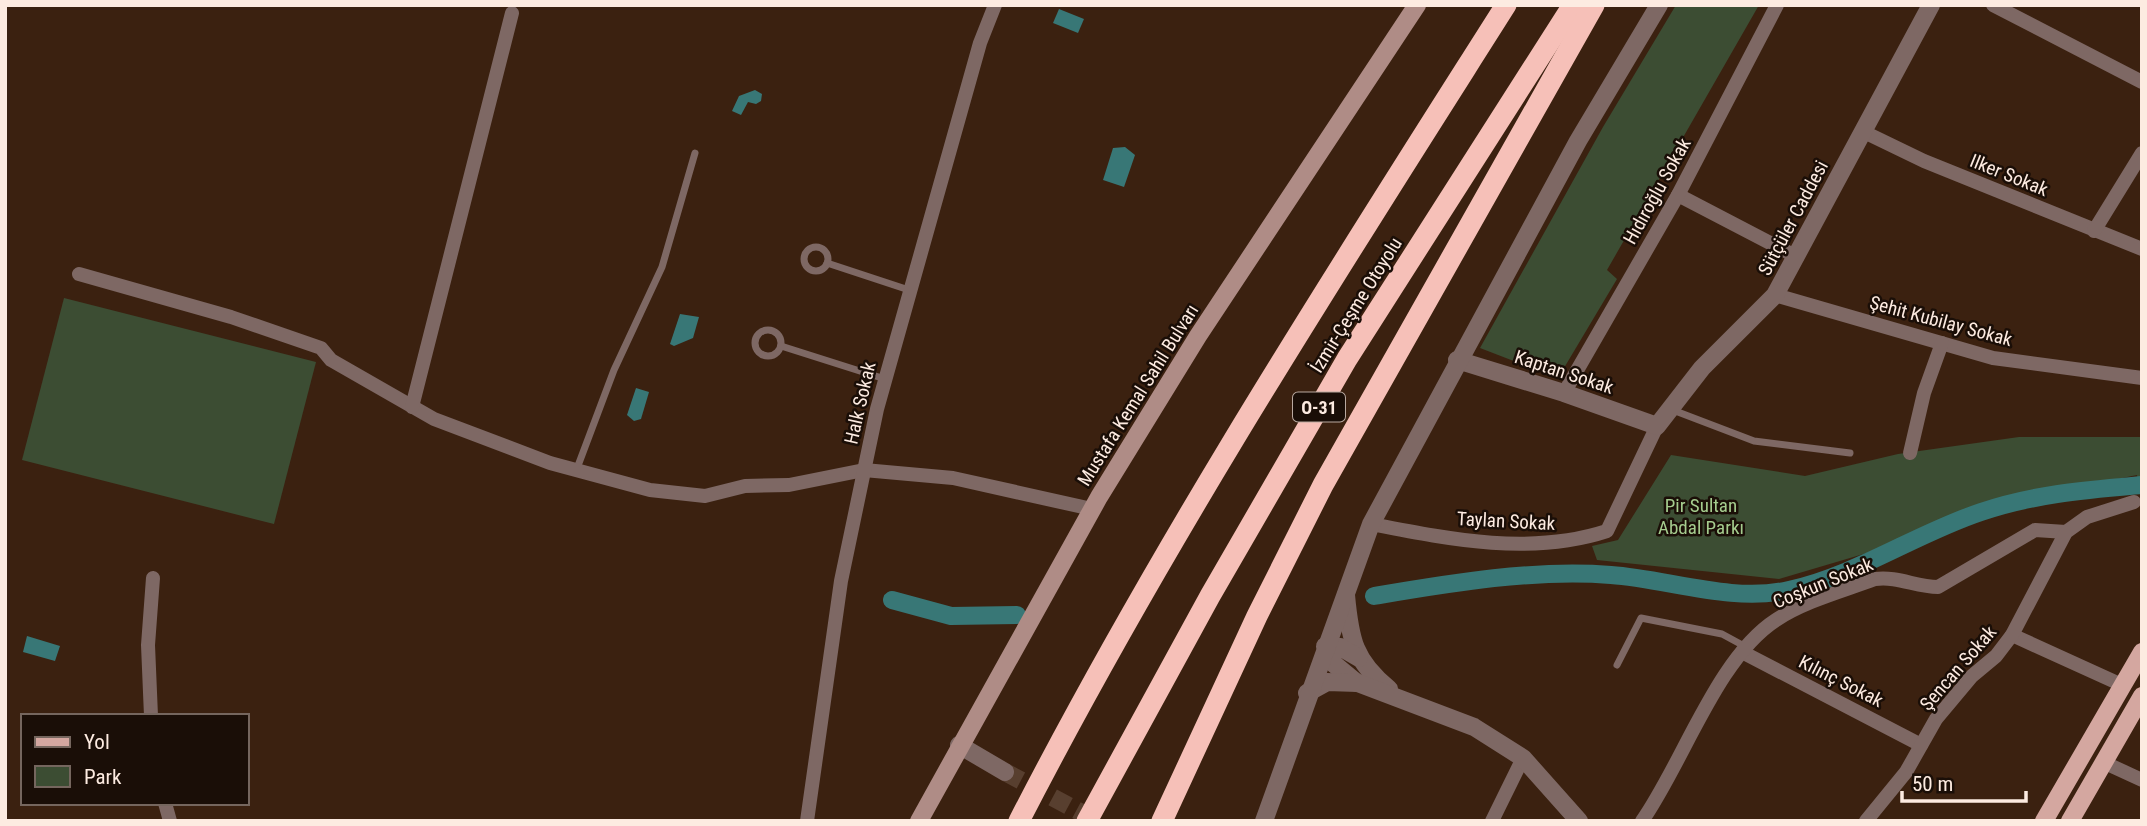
<svg xmlns="http://www.w3.org/2000/svg" width="2147" height="826" viewBox="0 0 2147 826" font-family="'Roboto Condensed',sans-serif">
<style>
.green{fill:#3c4d33}
.water{fill:#387776}
.lines{fill:none;stroke-linecap:round;stroke-linejoin:round}
.canal{stroke:#387776;stroke-width:18}
.tertiary-tunnel{stroke:#583f2f;stroke-width:18;stroke-dasharray:18 9;stroke-linecap:butt}
.service{stroke:#7e6864;stroke-width:7}
.minor{stroke:#7e6864;stroke-width:14}
.tertiary{stroke:#7e6864;stroke-width:18}
.secondary{stroke:#af8c86;stroke-width:18}
.primary{stroke:#d4a7a0;stroke-width:18}
.motorway{stroke:#f6c0b8;stroke-width:21}
.labels{text-anchor:middle;dominant-baseline:central;stroke-width:5;stroke-linejoin:round;paint-order:stroke}
.shield{fill:#1a0e07;stroke:#b9a9a0;stroke-width:2}
.shield-label{font-size:18px;font-weight:bold;fill:#fdebe1}
.street-label{font-size:19px;fill:#fdebe1;stroke:#1a0e07}
.park-label{font-size:19px;fill:#a5cc8e;stroke:#1a0e07}
</style>
<rect width="100%" height="100%" fill="#3b2110"/>
<g class="green">
<path d="M1676,5H1759L1607,270L1617,279L1558,378L1480,348L1603,127Z"/>
<path d="M64,298L316,362L274,524L22,460Z"/>
<path d="M2019,437H2142V503L2137,475L1965,510L1877,550L1779,579L1597,560L1592,546L1618,540L1671,455L1805,476L1898,454Z"/>
</g>
<g class="water">
<path d="M1059,9L1084,19L1078,33L1053,23Z"/>
<path d="M755,90L762,94L761,101L756,104L748,102L741,115L732,111L739,96Z"/>
<path d="M1125,147L1135,155L1124,187L1103,180L1113,148Z"/>
<path d="M680,314L699,317L693,338L674,346L670,344Z"/>
<path d="M636,388L649,392L641,419L634,421L627,415Z"/>
<path d="M27,636L60,646L55,661L23,652Z"/>
</g>
<g class="lines">
<g class="canal">
<path d="M1374,596C1451,583 1532,569 1611,575C1668,579 1732,603 1789,590C1857,575 1915,534 1981,512C2034,494 2086,490 2142,485"/>
<path d="M892,600L951,616L1017,615"/>
</g>
<path class="tertiary-tunnel" d="M1005,772L1097,821"/>
<g class="service">
<circle cx="816" cy="259" r="12"/>
<path d="M827,263L909,290"/>
<circle cx="768" cy="343" r="13"/>
<path d="M781,346L885,379"/>
<path d="M1670,409L1754,441L1850,453"/>
<path d="M576,471L614,370L662,267L695,153"/>
<path d="M1617,665L1641,618L1722,634L1746,647"/>
</g>
<g class="minor">
<path d="M1993,5L2142,82"/>
<path d="M1864,132L1924,161L2142,249"/>
<path d="M1678,195L1797,257"/>
<path d="M2094,231L2142,153"/>
<path d="M79,274L231,317L321,348L331,360L434,419L550,463L650,490L705,496L745,486L789,485L864,470L953,478L1092,509"/>
<path d="M1775,295L1993,358L2142,378"/>
<path d="M1564,393L1678,195L1777,5"/>
<path d="M412,407L512,13"/>
<path d="M1910,453L1924,393L1942,343"/>
<path d="M1371,524C1448,539 1531,556 1607,531L1657,426"/>
<path d="M2012,635L2122,685"/>
<path d="M1742,652L1921,745"/>
<path d="M151,716L148,645L153,578"/>
<path d="M2105,763L2142,780"/>
<path d="M165,803L170,821"/>
<path d="M807,821L841,581L877,409L980,43L995,5"/>
<path d="M1492,821L1523,758"/>
<path d="M1642,821C1683,763 1717,658 1776,620C1805,601 1843,591 1875,579C1898,576 1916,587 1938,587L2035,530L2066,532"/>
<path d="M1866,821L1906,772L1936,719L1972,676L1996,656L2012,635L2066,532L2087,517L2134,502"/>
</g>
<g class="tertiary">
<path d="M1457,360L1564,393L1657,426L1702,368L1775,295L1931,5"/>
<path d="M1346,595C1350,639 1354,661 1389,689"/>
<path d="M1357,683L1334,664L1325,646L1340,647L1359,658"/>
<path d="M1307,693L1327,682L1358,683L1474,727L1523,758L1579,821"/>
<path d="M959,745L1005,772"/>
<path d="M1264,821L1371,524L1578,141L1659,5"/>
</g>
<path class="secondary" d="M919,821L1099,497L1198,336L1417,5"/>
<g class="primary">
<path d="M2044,821L2142,652"/>
<path d="M2070,821L2142,696"/>
</g>
<g class="motorway">
<path d="M1019,821C1164,539 1336,273 1506,5"/>
<path d="M1087,821L1210,596L1347,359L1573,5"/>
<path d="M1162,821L1257,616L1323,485L1594,5"/>
</g>
</g>
<g class="labels">
<rect class="shield" x="1293" y="392.5" width="52" height="29" rx="5"/>
<g class="shield-label">
<text x="1319" y="407">O-31</text>
</g>
<g class="street-label">
<text transform="translate(2009 175) rotate(22)">Ilker Sokak</text>
<text transform="translate(1657 191) rotate(-61)">Hıdıroğlu Sokak</text>
<text transform="translate(1793 218) rotate(-62)">Sütçüler Caddesi</text>
<text transform="translate(1356 305) rotate(-58)">İzmir-Çeşme Otoyolu</text>
<text transform="translate(1941 321) rotate(15)">Şehit Kubilay Sokak</text>
<text transform="translate(1564 372) rotate(18)">Kaptan Sokak</text>
<text transform="translate(1138 395) rotate(-58)">Mustafa Kemal Sahil Bulvarı</text>
<text transform="translate(860 403) rotate(-77)">Halk Sokak</text>
<text transform="translate(1506 521) rotate(3)">Taylan Sokak</text>
<text transform="translate(1823 583) rotate(-22)">Coşkun Sokak</text>
<text transform="translate(1958 668) rotate(-49)">Şencan Sokak</text>
<text transform="translate(1841 681) rotate(27)">Kılınç Sokak</text>
</g>
<g class="park-label">
<text x="1701" y="505">Pir Sultan<tspan x="1701" dy="22">Abdal Parkı</tspan></text>
</g>
</g>
<rect width="2147" height="826" fill="none" stroke="#fdebe1" stroke-width="14"/>
<rect x="21" y="714" width="228" height="91" fill="#1a0e07" stroke="#75665e" stroke-width="2"/>
<rect x="35" y="737" width="35" height="10" fill="#d4a7a0" stroke="#75665e" stroke-width="2"/>
<text x="84" y="749" font-size="21" fill="#fdebe1">Yol</text>
<rect x="35" y="766" width="35" height="21" fill="#3c4d33" stroke="#75665e" stroke-width="2"/>
<text x="84" y="784" font-size="21" fill="#fdebe1">Park</text>
<path d="M1902 791v10h124v-10" fill="none" stroke="#fdebe1" stroke-width="3.5"/>
<text x="1912" y="791" font-size="21" fill="#fdebe1" stroke="#1a0e07" stroke-width="5" paint-order="stroke">50 m</text>
</svg>
